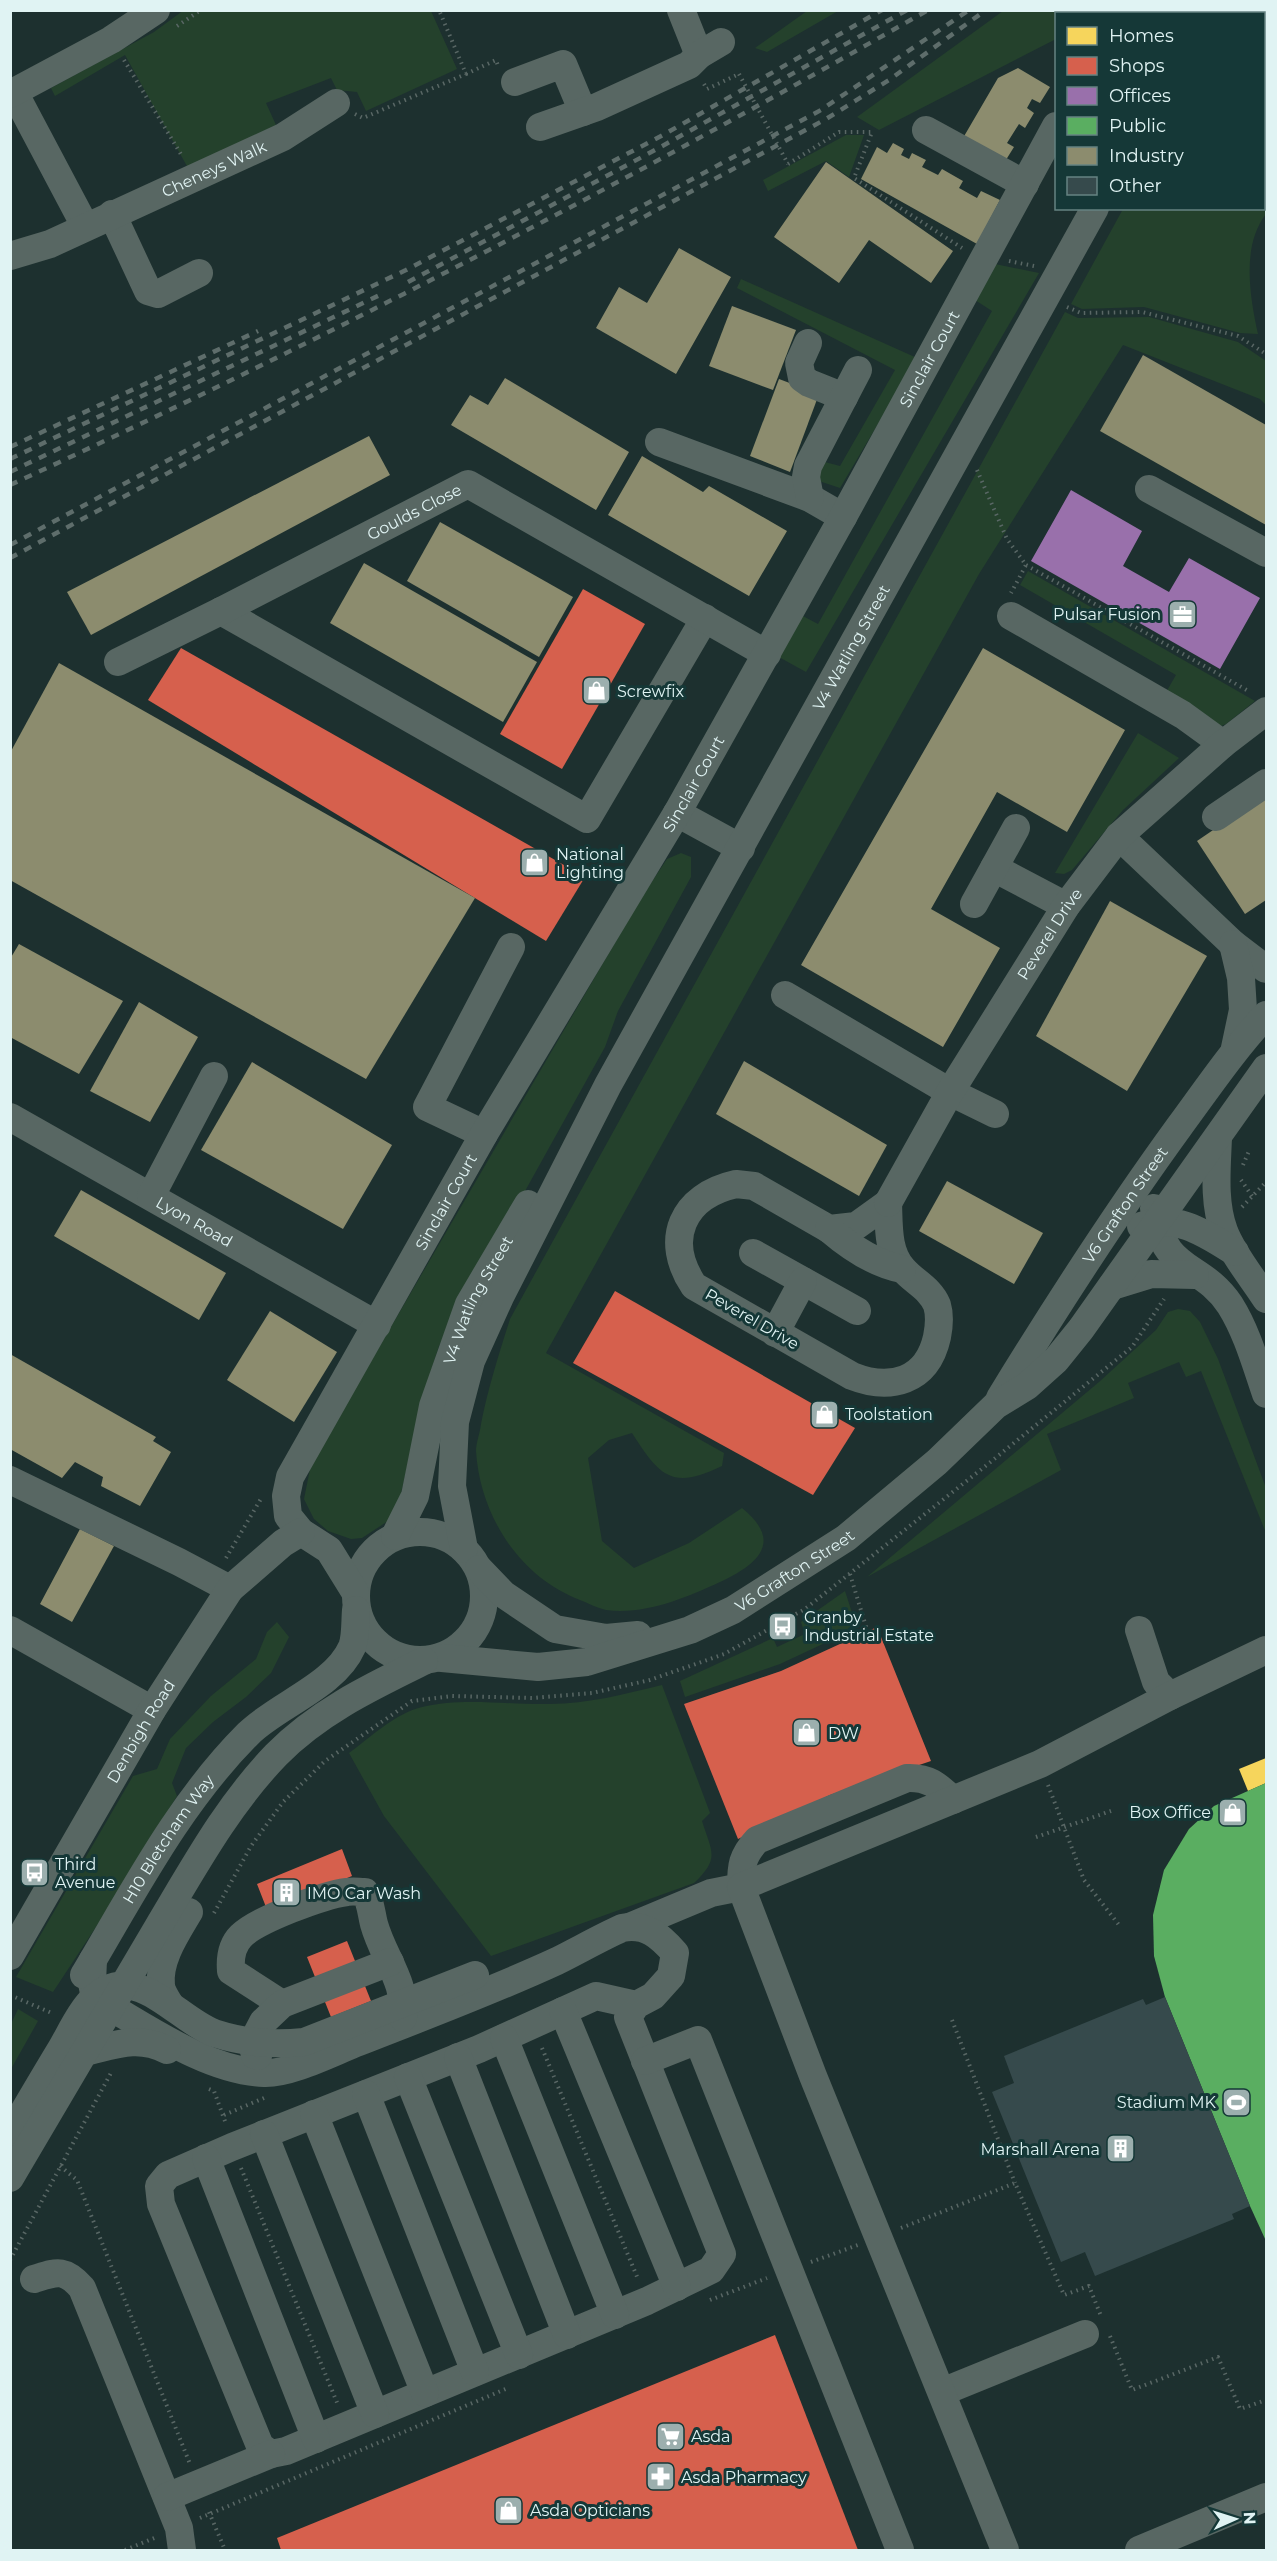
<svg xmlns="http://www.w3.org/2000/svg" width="1277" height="2561" viewBox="0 0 1277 2561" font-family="Montserrat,sans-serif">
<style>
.green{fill:#24412c}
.homes{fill:#f6d55c}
.shops{fill:#d6604d}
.offices{fill:#9970ab}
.public{fill:#5aae61}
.industry{fill:#8c8c6e}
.building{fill:#364a4c}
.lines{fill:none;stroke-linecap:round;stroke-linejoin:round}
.path{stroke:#596765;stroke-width:4;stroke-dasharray:1.5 4.5;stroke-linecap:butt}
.minor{stroke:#586763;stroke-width:28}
.rail{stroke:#5e6d6b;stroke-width:4.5;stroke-dasharray:8 8;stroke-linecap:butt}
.path-bridge{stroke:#596765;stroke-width:4;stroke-dasharray:1.5 4.5;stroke-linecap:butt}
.labels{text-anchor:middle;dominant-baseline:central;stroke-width:6;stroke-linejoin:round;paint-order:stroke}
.street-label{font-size:16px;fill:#e0f3f3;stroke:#153837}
.poi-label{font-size:16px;fill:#e0f3f3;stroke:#153837;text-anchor:start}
</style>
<rect width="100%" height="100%" fill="#1d302f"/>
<g class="green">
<path d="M184,10L431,11L457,69L366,111L357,92L337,90L331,78L266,103L276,125L188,168L125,55L55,96L51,88L154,32Z"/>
<path d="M807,11H838L767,52L755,48Z"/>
<path d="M1003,11H1112L1106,13L1056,14V39L879,130L857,117Z"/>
<path d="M1231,11H1266V214C1241,246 1250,297 1258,334L1240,333L1144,307L1082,309L1071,304L1123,209L1264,208V14L1230,13Z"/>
<path d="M846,135H864L849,177L826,161L768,191L763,180Z"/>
<path d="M995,264L1039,273L806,672L777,656L801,615L818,624L992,311L975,300Z"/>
<path d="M741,279L917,358L840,488L816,480L821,461L840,466L895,370L737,288Z"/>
<path d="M1065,312L1078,318L1149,317L1238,342L1266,361V405L1260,399L1123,345L979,574L546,1353L724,1453L722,1466C671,1491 659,1475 632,1433L609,1440L588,1458L602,1541L634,1568L689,1543L742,1508C784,1542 758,1564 720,1582C685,1598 646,1615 606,1610C597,1608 588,1603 580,1600C519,1577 480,1515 476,1451C476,1443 480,1433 481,1424C488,1388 499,1354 510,1319Z"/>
<path d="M1028,571L1255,701L1226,724L1221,726L1165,694L1176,675L1020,585Z"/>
<path d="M1138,733L1179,758L1123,810L1072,870L1064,874L1055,873Z"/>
<path d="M681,853L691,857V877L618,1011L605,1047L439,1346L423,1396L401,1494L388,1521L362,1538L351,1539L328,1531L314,1519L304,1499L311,1464L641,898L667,859Z"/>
<path d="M1178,1309L1190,1311L1200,1322L1218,1359L1266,1488V1533L1201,1371L1186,1377L1179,1362L1128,1383L1134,1398L1047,1434L1061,1470L867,1577L1099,1382L1156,1330L1168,1312Z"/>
<path d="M845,1591L857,1628L780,1664L685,1697L680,1681L773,1638L777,1647L805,1634L801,1622Z"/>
<path d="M277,1622L289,1637L271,1673L246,1697L213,1722L186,1748L172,1783L177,1796L123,1886L53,1992L16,1977L133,1776L157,1769L170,1739L211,1696L256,1659L267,1632Z"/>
<path d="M662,1685L710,1813L702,1821C712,1853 720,1858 694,1883L491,1956L384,1816L349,1753C371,1737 394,1714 422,1707C462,1697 508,1705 550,1704C588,1704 624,1694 662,1685Z"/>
<path d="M18,2009L38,2021L11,2069V2024Z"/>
</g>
<path class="homes" d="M1266,1758V1783L1248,1791L1239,1769Z"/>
<g class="shops">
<path d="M583,589L645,624L562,769L500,734Z"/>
<path d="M181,648L585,877L546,941L148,700Z"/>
<path d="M615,1291L855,1428L813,1495L573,1363Z"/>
<path d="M877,1627L931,1761L830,1795L738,1839L684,1704L781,1671Z"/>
<path d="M342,1849L352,1876L289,1902L273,1925L257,1884Z"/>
<path d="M347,1941L371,2001L331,2017L307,1957Z"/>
<path d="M775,2335L858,2550H281L277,2538Z"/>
</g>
<path class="offices" d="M1071,490L1142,531L1123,566L1169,592L1189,558L1260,598L1220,669L1031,561Z"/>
<path class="public" d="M1266,1783V2241L1250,2206L1165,1997L1154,1956L1153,1915L1164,1870L1189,1829L1214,1806Z"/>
<g class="industry">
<path d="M1018,68L1050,87L1040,103L1032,99L1027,108L1034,113L1025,128L1019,124L1007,143L1014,147L1004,163L963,138L998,78Z"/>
<path d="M893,143L904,149L901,155L909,159L912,153L926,160L922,167L938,175L942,169L963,181L959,188L977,198L981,191L1000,200L977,244L861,179L877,147L887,153Z"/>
<path d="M826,162L953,251L931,283L869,240L839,283L774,237Z"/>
<path d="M679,248L731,277L676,374L596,328L619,287L647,303Z"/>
<path d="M732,306L796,330L773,390L709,366Z"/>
<path d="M1143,355L1266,425V525L1100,431Z"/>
<path d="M505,378L629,452L596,510L451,425L470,395L488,405Z"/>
<path d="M779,379L819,394L790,472L750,456Z"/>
<path d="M369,436L390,475L91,635L67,592Z"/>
<path d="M642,456L703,492L709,486L787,531L749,596L608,515Z"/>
<path d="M440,522L573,597L539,657L407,581Z"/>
<path d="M364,563L537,662L503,722L330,623Z"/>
<path d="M983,648L1125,730L1067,832L997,792L931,909L1000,948L943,1047L801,965Z"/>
<path d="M59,663L475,898L366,1079L10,880V753Z"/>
<path d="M1266,794V900L1245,914L1197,841Z"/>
<path d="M1110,901L1207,956L1127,1091L1036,1036Z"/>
<path d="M19,944L123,1001L79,1074L10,1037V959Z"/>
<path d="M139,1002L198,1037L150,1122L90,1091Z"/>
<path d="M744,1061L887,1145L859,1196L716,1114Z"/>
<path d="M252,1062L392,1145L343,1229L201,1150Z"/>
<path d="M947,1181L1043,1233L1014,1284L919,1231Z"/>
<path d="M81,1190L226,1273L199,1320L54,1236Z"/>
<path d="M270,1311L337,1352L294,1422L227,1380Z"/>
<path d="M10,1354L156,1437L153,1441L171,1452L140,1506L101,1486L103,1477L75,1462L62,1478L10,1449Z"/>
<path d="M80,1529L114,1546L72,1622L40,1604Z"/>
</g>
<path class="building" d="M1165,1997L1250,2206L1232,2214L1234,2219L1095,2276L1085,2252L1061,2262L992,2092L1014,2083L1004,2056L1143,1999L1146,2005Z"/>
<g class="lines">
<g class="path">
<path d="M177,26L201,10"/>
<path d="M124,60L182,156"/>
<path d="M466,74L496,60L498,66"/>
<path d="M704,84L707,89L739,74"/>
<path d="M355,114L363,118L466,74L439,10"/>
<path d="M788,164L839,132H872L854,178L962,248"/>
<path d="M1009,261L1034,266"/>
<path d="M1067,307L1081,313L1142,312L1238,336L1266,354"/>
<path d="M977,470L1007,539L1026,565L1011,593"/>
<path d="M1026,565L1250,692"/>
<path d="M1243,1165L1249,1151"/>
<path d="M1241,1180L1252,1196"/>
<path d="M1242,1207L1266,1182"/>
<path d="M226,1558L262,1497"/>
<path d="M850,1574L867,1630"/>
<path d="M1048,1785L1084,1880L1119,1925"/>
<path d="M1036,1837L1111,1811"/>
<path d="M214,1913L251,1846L283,1802L325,1761L412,1701L452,1696L532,1698L592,1693L650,1680L724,1654L805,1609L988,1464L1132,1347L1164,1299"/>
<path d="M10,1995L54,2014"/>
<path d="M952,2020L1015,2183"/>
<path d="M542,2048L638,2279"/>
<path d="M209,2089L214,2091L226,2124"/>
<path d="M224,2115L264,2098"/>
<path d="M60,2166L77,2180L190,2464"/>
<path d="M241,2168L338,2405"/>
<path d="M901,2228L1015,2183L1064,2295L1089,2286L1101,2316"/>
<path d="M10,2260L112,2071"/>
<path d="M811,2262L858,2245"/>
<path d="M710,2300L767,2278"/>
<path d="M1110,2336L1132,2390L1218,2357L1240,2409L1266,2400"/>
<path d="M209,2512L225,2550"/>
<path d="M200,2518L508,2388"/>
<path d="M125,2550L157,2537"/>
</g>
<g class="minor">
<path d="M681,10L699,55"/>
<path d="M1209,14L1211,10"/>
<path d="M515,82L563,64L583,112"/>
<path d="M14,92L85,226"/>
<path d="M10,94L111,40L156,10"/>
<path d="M540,127L597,107L689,65L699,55L721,42"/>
<path d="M926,130L1025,184"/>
<path d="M112,214L148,291L158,294L199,273"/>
<path id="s1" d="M10,256L50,244L283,137L336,103"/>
<path d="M808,343L799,363L802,378L809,383L844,397"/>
<path d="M659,442L810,498L843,517"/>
<path d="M1149,489L1266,553"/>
<path d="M810,498L806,477L808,466L858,370"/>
<path d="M221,611L587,819L705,618"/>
<path d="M1011,616L1183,715L1223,744"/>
<path id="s2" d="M118,662L221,611L468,484L767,654"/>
<path d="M677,813L741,848"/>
<path d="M1216,817L1266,783"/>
<path d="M1119,836L1233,944L1266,969"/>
<path d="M994,868L1066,906"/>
<path d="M974,904L1016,828"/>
<path d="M1233,944L1241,978L1243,1010L1235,1048"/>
<path d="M785,995L950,1092L995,1114"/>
<path id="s3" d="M10,1117L377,1325"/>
<path d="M484,1134L427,1107L511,947"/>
<path d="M1218,1137C1217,1167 1213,1202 1224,1231C1233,1255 1252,1277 1266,1299"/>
<path d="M736,1184L754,1186L829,1229L856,1226L888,1203C889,1225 887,1252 903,1269C914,1282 930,1288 937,1305C940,1315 939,1327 937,1337C927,1382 890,1391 852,1376L694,1286C663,1240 682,1196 736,1184Z"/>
<path d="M151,1196L214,1076"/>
<path id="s4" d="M888,1203L950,1092L1066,906L1119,836L1223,744L1266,711"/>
<path d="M1154,1208C1163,1275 1201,1261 1230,1305C1247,1332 1256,1365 1266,1394"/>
<path d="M1141,1226C1177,1213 1206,1234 1235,1252"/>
<path d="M829,1229C850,1247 875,1264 902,1269"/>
<path d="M753,1253L857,1311"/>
<path d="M1112,1286L1151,1274L1195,1275"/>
<path d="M775,1333L803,1281"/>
<path id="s5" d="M1000,1398C1057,1305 1115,1215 1179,1127C1207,1089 1234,1049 1266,1015"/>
<path d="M10,1480L179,1562L230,1589"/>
<circle cx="420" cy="1596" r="64"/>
<path id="s6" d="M395,1536L415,1496L433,1406L469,1304L528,1204"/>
<path id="s7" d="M464,1549L452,1486L455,1422L471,1361L500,1297L608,1085L1095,208"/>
<path d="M479,1569L503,1594L555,1629L606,1638L638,1635"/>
<path id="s8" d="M355,1592L329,1550L301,1532L288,1516L286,1496L290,1477L484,1134L677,813L843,517L1056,126"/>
<path d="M10,1630L152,1710"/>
<path d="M1139,1630L1156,1682L1170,1696"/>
<path id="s9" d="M442,1658L538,1667L587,1662L690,1630L733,1610L846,1538L937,1462L996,1405L1027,1386L1056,1360L1081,1329L1266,1068"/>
<path d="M632,1926L711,1893L741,1887C741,1866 742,1856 757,1840L907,1778C929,1777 938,1786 953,1800"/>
<path id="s10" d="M10,1956L152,1710L230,1589L283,1543L301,1532"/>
<path d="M93,1960L92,1983L95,1998C145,2026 206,2071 264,2073C291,2074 333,2052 359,2042C425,2016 492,1991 557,1961C579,1950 600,1938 622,1928C646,1923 660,1936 675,1953L671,1976L653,1996L636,2005L596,1996L479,2049L232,2147L168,2175L159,2186L161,2204L260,2446L271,2454L286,2451L647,2301L711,2270L722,2254L628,2017L636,2005"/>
<path id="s11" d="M84,1975C134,1891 179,1803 248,1734C277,1705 335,1686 352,1647C356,1637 355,1621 356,1610"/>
<path d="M169,2003C166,1998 162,1992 161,1986C158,1960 176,1934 189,1912"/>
<path d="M282,2004L231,1971C230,1959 232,1945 241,1936C257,1920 323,1895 347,1892C353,1891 359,1892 365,1892C371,1903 371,1912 374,1924C383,1957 407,1983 403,2018"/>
<path d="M563,2011L677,2287"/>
<path d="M504,2038L615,2315"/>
<path d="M85,2052C115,2045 138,2035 167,2050"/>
<path d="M258,2056L255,2055L252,2043L263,2022L282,2004L390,1962"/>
<path d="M458,2057L567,2335"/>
<path d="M645,2061L698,2040L900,2550"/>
<path d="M408,2077L519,2355"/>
<path d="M366,2094L475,2372"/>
<path d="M314,2114L425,2393"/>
<path d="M264,2134L375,2414"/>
<path d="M10,2135C27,2106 44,2077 61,2049C70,2034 78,2015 90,2002C133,1956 176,2019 214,2033C245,2043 272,2045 304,2042L475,1975"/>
<path d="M206,2158L316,2439"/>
<path d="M10,2178C59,2094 109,2011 158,1927C194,1867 227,1806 276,1755C318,1712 371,1687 424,1661"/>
<path d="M34,2279C57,2272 64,2268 82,2288L179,2528L182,2550"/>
<path d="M942,2392L1085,2334"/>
<path d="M167,2497L271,2454"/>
<path d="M1005,2550L813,2076L741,1887L1040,1764L1170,1696L1266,1650"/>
<path d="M1139,2550L1266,2497"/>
</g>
<g class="rail">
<path d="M408,282L657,149L907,10"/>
<path d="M10,447L258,331"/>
<path d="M10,459L406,270L663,135L882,10"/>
<path d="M10,472L384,293"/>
<path d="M10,485C323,341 629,181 928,10"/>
<path d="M10,545L821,110L969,10"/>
<path d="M10,558L826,119L889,80L986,10"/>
</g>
<path class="path-bridge" d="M739,74L788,164"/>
</g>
<defs>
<symbol id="office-square" viewBox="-11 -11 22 22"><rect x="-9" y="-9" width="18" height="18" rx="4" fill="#9cafae" stroke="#153837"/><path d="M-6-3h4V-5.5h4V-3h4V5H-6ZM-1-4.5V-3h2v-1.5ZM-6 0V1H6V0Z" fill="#fff"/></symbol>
<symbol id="shop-square" viewBox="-11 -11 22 22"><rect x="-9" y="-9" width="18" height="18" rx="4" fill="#9cafae" stroke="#153837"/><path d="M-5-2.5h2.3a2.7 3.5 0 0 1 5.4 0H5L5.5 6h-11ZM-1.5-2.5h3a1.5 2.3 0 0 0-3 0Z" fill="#fff"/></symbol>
<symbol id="bus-square" viewBox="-11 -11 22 22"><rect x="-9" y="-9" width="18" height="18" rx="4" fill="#9cafae" stroke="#153837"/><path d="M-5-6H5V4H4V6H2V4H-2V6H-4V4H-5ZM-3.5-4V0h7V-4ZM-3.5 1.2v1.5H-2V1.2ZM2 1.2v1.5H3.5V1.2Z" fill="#fff"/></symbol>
<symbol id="building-square" viewBox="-11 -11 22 22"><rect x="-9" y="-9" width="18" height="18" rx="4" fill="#9cafae" stroke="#153837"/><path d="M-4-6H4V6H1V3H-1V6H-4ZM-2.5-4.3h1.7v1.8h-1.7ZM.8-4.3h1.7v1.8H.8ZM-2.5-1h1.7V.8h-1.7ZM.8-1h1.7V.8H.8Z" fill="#fff"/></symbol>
<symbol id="stadium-square" viewBox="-11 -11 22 22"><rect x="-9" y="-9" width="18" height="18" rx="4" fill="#9cafae" stroke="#153837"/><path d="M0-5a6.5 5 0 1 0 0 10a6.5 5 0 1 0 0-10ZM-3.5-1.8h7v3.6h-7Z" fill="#fff"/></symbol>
<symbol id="supermarket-square" viewBox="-11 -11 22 22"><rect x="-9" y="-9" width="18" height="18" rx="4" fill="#9cafae" stroke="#153837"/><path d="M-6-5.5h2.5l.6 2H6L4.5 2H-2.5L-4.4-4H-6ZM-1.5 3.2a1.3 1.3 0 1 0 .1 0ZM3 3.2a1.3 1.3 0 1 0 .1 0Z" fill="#fff"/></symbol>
<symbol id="pharmacy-square" viewBox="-11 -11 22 22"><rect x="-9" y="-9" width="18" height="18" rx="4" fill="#9cafae" stroke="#153837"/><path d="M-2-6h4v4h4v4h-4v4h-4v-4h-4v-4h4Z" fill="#fff"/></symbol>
</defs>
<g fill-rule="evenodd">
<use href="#office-square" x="1166" y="598" width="33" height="33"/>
<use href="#shop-square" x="580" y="674" width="33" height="33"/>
<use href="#shop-square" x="518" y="846" width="33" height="33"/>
<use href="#shop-square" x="808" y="1398" width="33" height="33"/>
<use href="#bus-square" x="766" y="1610" width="33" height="33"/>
<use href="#shop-square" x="790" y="1716" width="33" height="33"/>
<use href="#shop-square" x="1216" y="1796" width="33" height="33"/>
<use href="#bus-square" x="18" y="1856" width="33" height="33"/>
<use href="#building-square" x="270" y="1876" width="33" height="33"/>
<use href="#stadium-square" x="1220" y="2086" width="33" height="33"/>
<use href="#building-square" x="1104" y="2132" width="33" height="33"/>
<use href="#supermarket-square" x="654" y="2420" width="33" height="33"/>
<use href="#pharmacy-square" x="644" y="2460" width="33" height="33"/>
<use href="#shop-square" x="492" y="2494" width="33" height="33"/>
</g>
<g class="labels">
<g class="street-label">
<text stroke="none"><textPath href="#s1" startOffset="222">Cheneys Walk</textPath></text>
<text stroke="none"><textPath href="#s8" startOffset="1431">Sinclair Court</textPath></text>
<text stroke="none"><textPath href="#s2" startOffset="332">Goulds Close</textPath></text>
<text stroke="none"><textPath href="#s7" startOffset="1000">V4 Watling Street</textPath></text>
<text stroke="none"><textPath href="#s8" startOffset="945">Sinclair Court</textPath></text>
<text stroke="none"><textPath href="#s4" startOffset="314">Peverel Drive</textPath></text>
<text stroke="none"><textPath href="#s8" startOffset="459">Sinclair Court</textPath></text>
<text stroke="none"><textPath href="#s5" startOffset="230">V6 Grafton Street</textPath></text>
<text stroke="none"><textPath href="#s3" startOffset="212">Lyon Road</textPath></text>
<text stroke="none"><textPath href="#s6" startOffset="252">V4 Watling Street</textPath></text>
<text transform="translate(752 1319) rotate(30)">Peverel Drive</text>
<text stroke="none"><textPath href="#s9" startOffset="374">V6 Grafton Street</textPath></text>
<text stroke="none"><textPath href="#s10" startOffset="260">Denbigh Road</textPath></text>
<text stroke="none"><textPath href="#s11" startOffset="160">H10 Bletcham Way</textPath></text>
</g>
<g class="poi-label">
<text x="1161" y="614" text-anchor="end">Pulsar Fusion</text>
<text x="617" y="691">Screwfix</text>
<text x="556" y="854">National<tspan x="556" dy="18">Lighting</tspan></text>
<text x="845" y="1414">Toolstation</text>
<text x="804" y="1617">Granby<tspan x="804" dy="18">Industrial Estate</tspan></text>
<text x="828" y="1733">DW</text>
<text x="1211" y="1812" text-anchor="end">Box Office</text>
<text x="55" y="1864">Third<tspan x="55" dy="18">Avenue</tspan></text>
<text x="307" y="1893">IMO Car Wash</text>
<text x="1216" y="2102" text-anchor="end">Stadium MK</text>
<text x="1100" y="2149" text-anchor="end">Marshall Arena</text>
<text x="691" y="2436">Asda</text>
<text x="681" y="2477">Asda Pharmacy</text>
<text x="530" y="2510">Asda Opticians</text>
</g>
</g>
<rect width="1277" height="2561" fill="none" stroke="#e0f3f3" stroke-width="24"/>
<rect x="1055" y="12" width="210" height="198" fill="#153837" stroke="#668382" stroke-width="1.5"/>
<rect x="1067" y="27" width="30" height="18" fill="#f6d55c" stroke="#668382" stroke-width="1.5"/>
<text x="1109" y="42" font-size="18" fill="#e0f3f3">Homes</text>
<rect x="1067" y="57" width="30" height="18" fill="#d6604d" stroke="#668382" stroke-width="1.5"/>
<text x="1109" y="72" font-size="18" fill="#e0f3f3">Shops</text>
<rect x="1067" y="87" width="30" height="18" fill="#9970ab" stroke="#668382" stroke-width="1.5"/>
<text x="1109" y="102" font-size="18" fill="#e0f3f3">Offices</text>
<rect x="1067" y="117" width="30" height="18" fill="#5aae61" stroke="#668382" stroke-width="1.5"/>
<text x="1109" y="132" font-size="18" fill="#e0f3f3">Public</text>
<rect x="1067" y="147" width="30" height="18" fill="#8c8c6e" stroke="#668382" stroke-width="1.5"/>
<text x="1109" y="162" font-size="18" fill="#e0f3f3">Industry</text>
<rect x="1067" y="177" width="30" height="18" fill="#364a4c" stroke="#668382" stroke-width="1.5"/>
<text x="1109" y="192" font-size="18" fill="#e0f3f3">Other</text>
<g transform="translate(1235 2519) rotate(87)" stroke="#153837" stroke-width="4.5" paint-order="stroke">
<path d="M0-4.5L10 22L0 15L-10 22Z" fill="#e0f3f3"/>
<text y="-9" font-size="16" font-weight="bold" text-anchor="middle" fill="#e0f3f3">N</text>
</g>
</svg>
